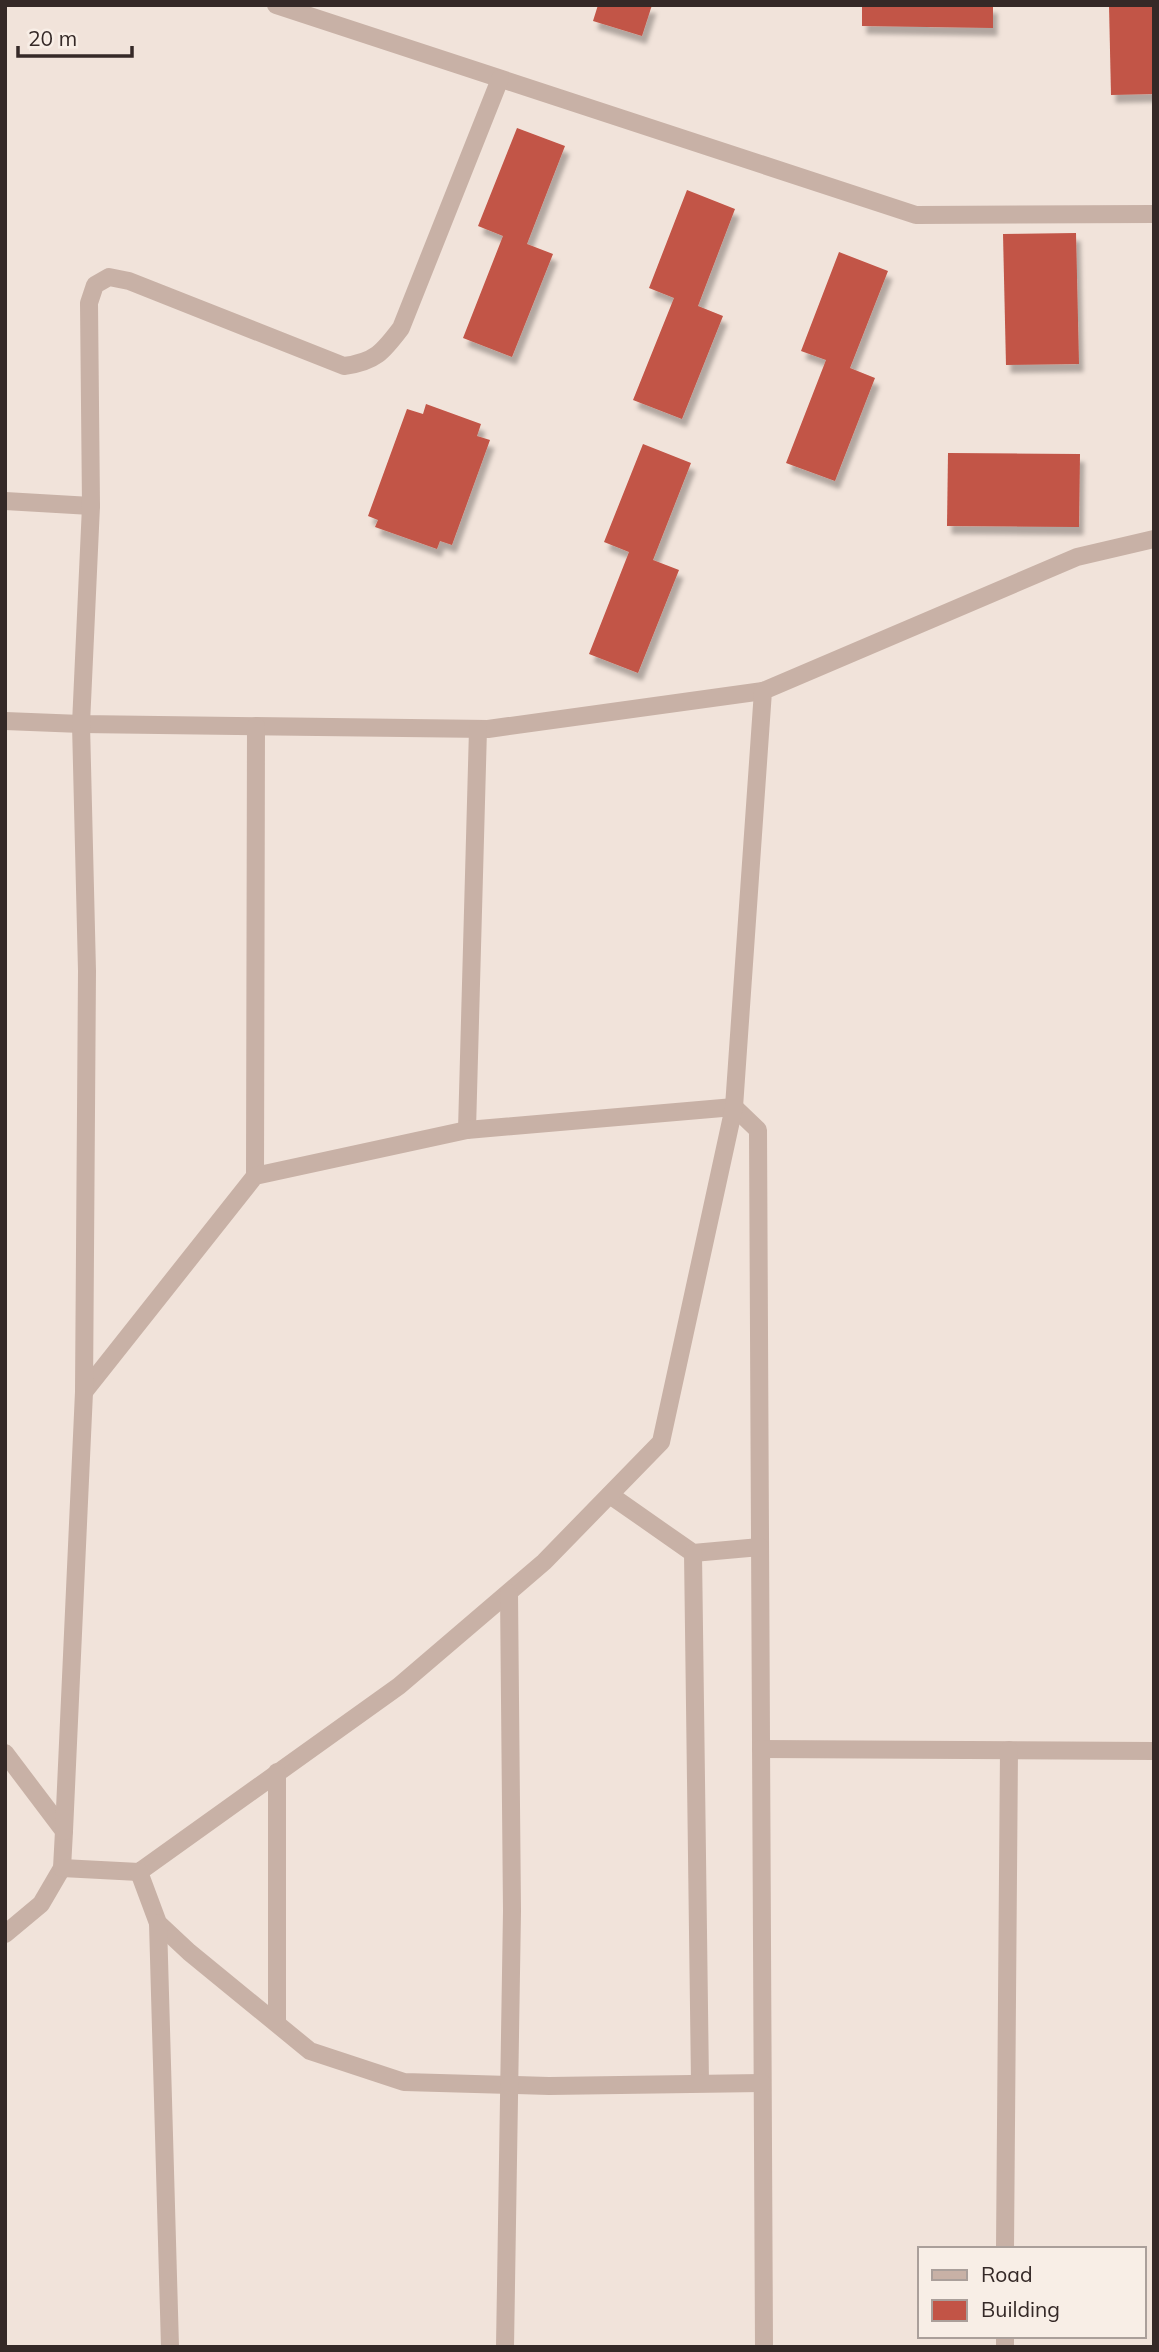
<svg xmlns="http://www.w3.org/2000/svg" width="1159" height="2352" viewBox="0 0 1159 2352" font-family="Mulish,sans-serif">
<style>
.building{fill:#c25446;filter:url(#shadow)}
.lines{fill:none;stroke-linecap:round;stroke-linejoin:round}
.minor{stroke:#c8b1a6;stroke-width:18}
</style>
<defs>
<filter id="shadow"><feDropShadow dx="4.5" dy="8" stdDeviation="2" flood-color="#0004"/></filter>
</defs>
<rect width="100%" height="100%" fill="#f1e3da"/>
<g class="building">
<path d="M598,5H652L642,36L593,21Z"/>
<path d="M862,5H993V28L862,26Z"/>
<path d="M1109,5H1154V94L1111,95Z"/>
<path d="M517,128L565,146L527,244L553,254L512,357L463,338L503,236L478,226Z"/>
<path d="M687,190L735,209L698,306L723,316L682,419L633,400L674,298L649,288Z"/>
<path d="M1076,233L1079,364L1006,365L1003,234Z"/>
<path d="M839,252L888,271L850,368L875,378L835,481L786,463L826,360L801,351Z"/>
<path d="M426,404L481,424L477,436L490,440L452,545L440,541L437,549L375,527L378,520L368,516L407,409L423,414Z"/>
<path d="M643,444L691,463L653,560L679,570L638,673L589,654L629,552L604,542Z"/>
<path d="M948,453L1080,454L1079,527L947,526Z"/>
</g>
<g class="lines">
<g class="minor">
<path d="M276,5L916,215L1154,214"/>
<path d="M5,501L91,506"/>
<path d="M5,721L81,724L488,729L763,691"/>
<path d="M467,1130L478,729"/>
<path d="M255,1176L256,726"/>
<path d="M84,1392L255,1176L467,1130L734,1107L758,1130L764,2347"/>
<path d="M610,1495L693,1553L760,1547"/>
<path d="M693,1553L700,2083"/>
<path d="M761,1749L1154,1751"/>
<path d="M5,1753L64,1831L62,1868L41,1904L5,1934"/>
<path d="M64,1831L84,1392L87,971L81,724L91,506L89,303L95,285L109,277L129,281L344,366C375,362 383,352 401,328L500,79"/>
<path d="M62,1868L139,1872L399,1686L544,1562L661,1442L734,1107L763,691L1077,557L1154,539"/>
<path d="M139,1872L158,1923L189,1952L310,2051L404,2082L549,2086L762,2083"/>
<path d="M158,1923L170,2347"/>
<path d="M277,2023V1772"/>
<path d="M1005,2249L1009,1750"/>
<path d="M505,2347L512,1911L509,1593"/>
<path d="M1005,2347V2336"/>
</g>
</g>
<rect width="1159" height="2352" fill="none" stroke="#352927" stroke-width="14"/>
<rect x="918" y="2247" width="228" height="91" fill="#f8eee6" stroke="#aa9f9a" stroke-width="2"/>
<rect x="932" y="2270" width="35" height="10" fill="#c8b1a6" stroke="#aa9f9a" stroke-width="2"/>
<text x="981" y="2282" font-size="21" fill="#352927">Road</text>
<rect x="932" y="2300" width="35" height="21" fill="#c25446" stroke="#aa9f9a" stroke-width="2"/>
<text x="981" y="2317" font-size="21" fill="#352927">Building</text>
<path d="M18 46v10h114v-10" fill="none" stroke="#352927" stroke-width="3.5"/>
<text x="28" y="46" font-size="21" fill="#352927" stroke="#f8eee6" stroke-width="5" paint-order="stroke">20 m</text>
</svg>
